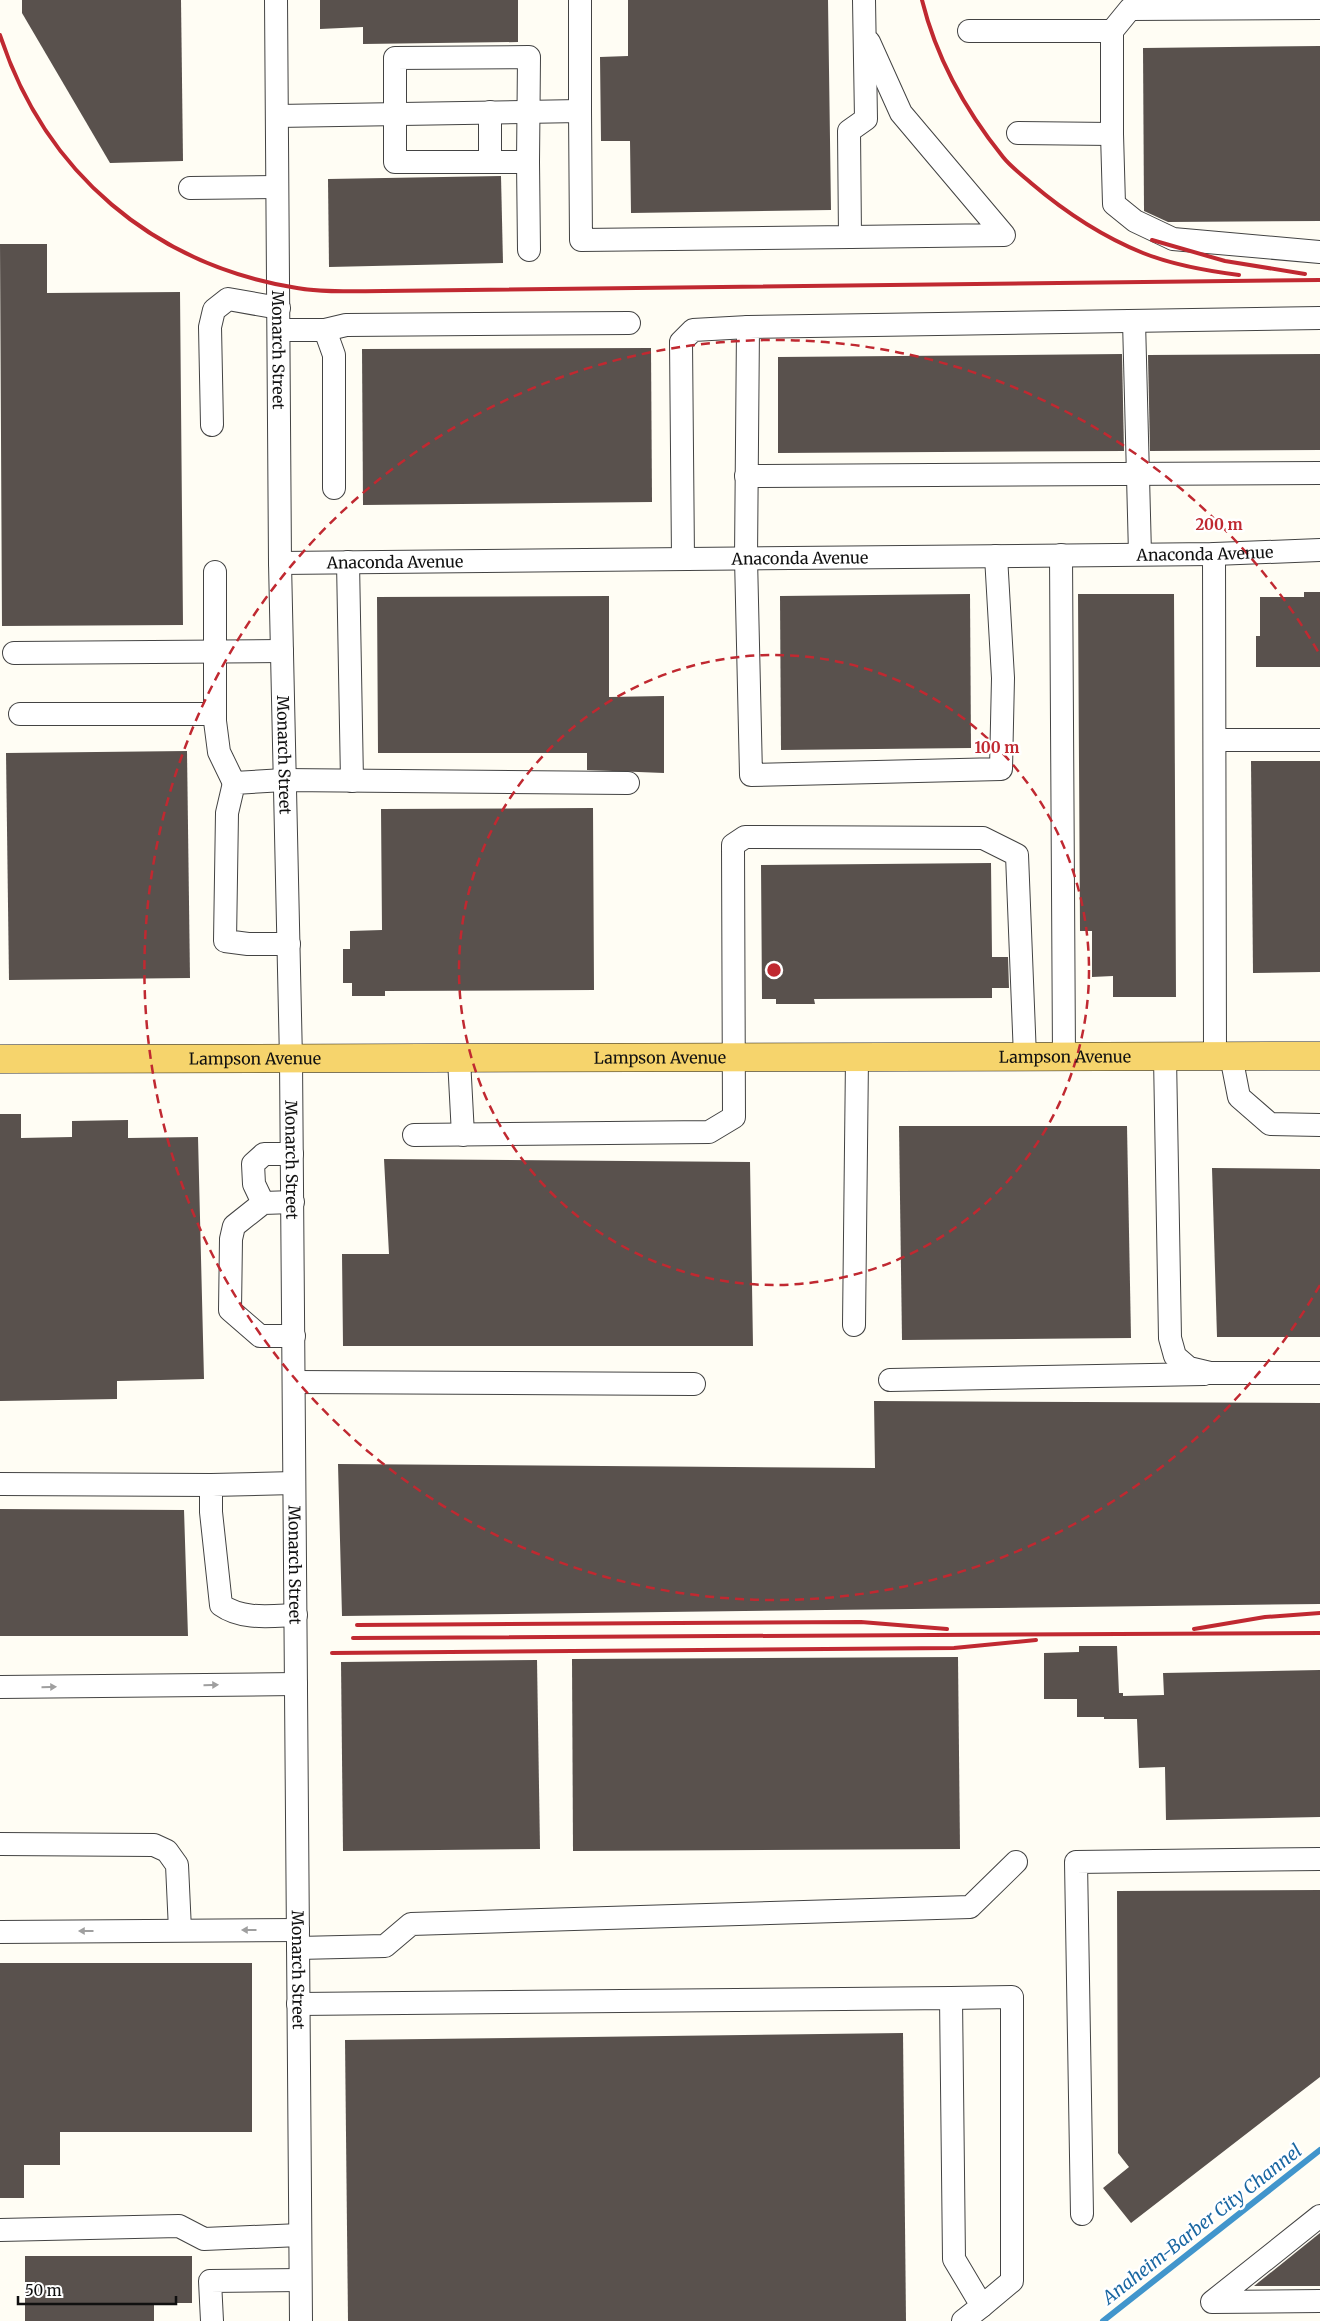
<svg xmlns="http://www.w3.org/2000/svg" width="1320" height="2321" viewBox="0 0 1320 2321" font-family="Merriweather,serif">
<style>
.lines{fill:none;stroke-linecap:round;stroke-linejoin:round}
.stream{stroke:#4195cc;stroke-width:6}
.building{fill:#59514d}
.minor-casing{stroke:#434343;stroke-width:24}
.major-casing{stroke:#212121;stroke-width:29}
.minor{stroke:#fff;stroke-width:22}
.major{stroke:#f6d46c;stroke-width:28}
.rail{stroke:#c02931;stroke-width:4}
.oneway{fill:#9f9f9f}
.ring{fill:none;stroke:#c02931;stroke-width:2.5;stroke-dasharray:9 6}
.labels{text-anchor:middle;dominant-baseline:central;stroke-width:5;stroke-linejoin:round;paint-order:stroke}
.street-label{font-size:16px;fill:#101010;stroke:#fff}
.water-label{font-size:18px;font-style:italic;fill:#1a67a2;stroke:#fff}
.centre{fill:#c02931;stroke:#fff;stroke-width:2.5}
.ring-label{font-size:15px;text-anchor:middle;font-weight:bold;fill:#c02931;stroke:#fff;stroke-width:5;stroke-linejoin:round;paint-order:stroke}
</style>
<rect width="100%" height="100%" fill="#fffdf4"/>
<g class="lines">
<path class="stream" d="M1103,2321L1320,2150"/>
</g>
<g class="building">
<path d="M22,0H181L183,161L110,163L22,13Z"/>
<path d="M320,0H518V42L363,44V27L320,29Z"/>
<path d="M628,0H828L831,210L631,213L630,141H601L600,57L628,56Z"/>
<path d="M1320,46V221L1168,222L1144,211L1143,48Z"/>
<path d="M501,176L503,263L329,267L328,179Z"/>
<path d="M0,244H47V293L180,292L183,625L2,626Z"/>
<path d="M651,348L652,502L363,505L362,349Z"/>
<path d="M1122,354L1124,451L778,453V357Z"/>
<path d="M1320,354V450L1150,451L1148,355Z"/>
<path d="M1304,592H1320V667H1256V636H1260V597H1304Z"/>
<path d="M970,594L971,748L781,750L780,596Z"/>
<path d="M1078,594H1174L1176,997H1113V976L1092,977V931H1080Z"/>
<path d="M609,596V697L664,696V773L587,770V753H378L377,597Z"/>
<path d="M187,751L190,978L9,980L6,753Z"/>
<path d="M1251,761H1320V972L1253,973Z"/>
<path d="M593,808L594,990L385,991V996H352V983H343V949H350V931L382,930L381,809Z"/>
<path d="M991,863L992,957H1008L1009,988H992V998L814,999L815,1004H776V999H762L761,865Z"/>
<path d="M0,1114H21V1138L72,1137V1121L128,1120V1138L198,1137L204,1379L117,1381V1399L0,1401Z"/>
<path d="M899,1126H1127L1131,1338L902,1340Z"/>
<path d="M384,1159L750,1162L753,1346H343L342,1254H389Z"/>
<path d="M1212,1168L1320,1169V1337H1217Z"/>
<path d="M874,1401L1320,1403V1604L342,1616L338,1464L875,1468Z"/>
<path d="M0,1509L184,1510L188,1636H0Z"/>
<path d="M1079,1646H1117L1119,1693H1123V1696L1164,1695L1163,1673L1320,1670V1817L1166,1820L1165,1767L1139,1768L1137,1719H1104V1717H1077V1699H1044V1653L1079,1652Z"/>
<path d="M958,1657L960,1849L573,1851L572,1659Z"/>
<path d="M537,1660L540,1849L343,1851L341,1662Z"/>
<path d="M1320,1890V2077L1131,2223L1103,2188L1129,2167L1118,2153L1117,1891Z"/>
<path d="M0,1963H252V2132H60V2165H24V2198H0Z"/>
<path d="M903,2033L906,2321H348L345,2040Z"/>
<path d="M1320,2233V2286H1254Z"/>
<path d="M25,2256H192V2303H154V2321H25Z"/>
</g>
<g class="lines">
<defs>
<g id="minor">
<path id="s1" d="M276,0L280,563L291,1060L301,2321"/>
<path d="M580,0V111"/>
<path d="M1320,8L1130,9L1112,31V134L1114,204L1135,221L1173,239L1320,252"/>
<path d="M969,31H1112"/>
<path d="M529,57L528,162H395V58Z"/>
<path d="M490,112V162"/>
<path d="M277,116L580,111L581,240L850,237L849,131L866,119L864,0"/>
<path d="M1018,133L1112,134"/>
<path d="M528,162L529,250"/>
<path d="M190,188L277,187"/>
<path d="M850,237L1004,235L901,113L869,42"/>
<path d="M1134,321L1140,554"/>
<path d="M279,330H325L334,355V488"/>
<path d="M325,330L346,325L629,323"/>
<path d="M212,425L210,327L214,310L228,299L279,308"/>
<path d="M746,476L1320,473"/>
<path d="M1214,554L1215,1056"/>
<path d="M1061,555L1064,1057"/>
<path d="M996,556L1003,678L1001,769L751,775L746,558L748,327L1320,318"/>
<path d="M683,559L681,342L693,330L748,327"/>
<path d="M348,562L352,781"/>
<path id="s2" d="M280,563L1214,554L1320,550"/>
<path d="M215,572V721L219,752L234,783"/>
<path d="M14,653L282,651"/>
<path d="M20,714H215"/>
<path d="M1215,740H1320"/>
<path d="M289,944H248L225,941L227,813L234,783L284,780L628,783"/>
<path d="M1231,1056L1239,1097L1270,1124L1320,1125"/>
<path d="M1165,1057L1170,1338L1175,1356L1189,1368L1210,1373H1320"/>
<path d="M459,1059L463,1135"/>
<path d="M414,1135L709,1132L734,1117L733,845L745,837L983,838L1017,855L1025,1057"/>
<path d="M293,1202L263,1203L234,1226L231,1239L230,1310L260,1336H294"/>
<path d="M263,1203L254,1184L253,1164L264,1154H292"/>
<path d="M854,1325L857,1058"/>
<path d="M890,1380L1204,1374"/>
<path d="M294,1382L694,1384"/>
<path d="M294,1483L211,1485V1512L221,1605C242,1620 270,1616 296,1615"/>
<path d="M0,1484L211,1485"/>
<path d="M0,1687L296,1684"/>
<path d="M0,1844L154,1845L167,1851L177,1865L180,1930"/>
<path d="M0,1932L298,1930"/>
<path d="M298,1948L385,1946L411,1924L970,1907L1016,1862"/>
<path d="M951,1998L1012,1997V2281L982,2306"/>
<path d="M298,2004L951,1998L954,2259L982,2306L963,2321"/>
<path d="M1082,2214L1076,1862L1320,1859"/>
<path d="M1320,2216L1212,2302L1320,2301"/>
<path d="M0,2230L179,2226L204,2239L300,2235"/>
<path d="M212,2321L210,2281L300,2280"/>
</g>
<g id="major">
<path id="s3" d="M0,1059L1320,1056"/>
</g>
</defs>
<use href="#minor" class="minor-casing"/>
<use href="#major" class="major-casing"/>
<use href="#minor" class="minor"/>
<use href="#major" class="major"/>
<g class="rail">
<path d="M922,0C936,57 966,111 1003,157C1011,167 1022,175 1031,183C1065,212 1101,236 1143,253C1173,265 1207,271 1239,275"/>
<path d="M0,35C45,173 154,265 297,288C326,293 356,291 384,291L1320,280"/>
<path d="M1152,240L1225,261L1305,274"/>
<path d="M357,1625L861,1622L947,1629"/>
<path d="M1194,1629L1265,1617L1320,1613"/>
<path d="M353,1638L1320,1633"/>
<path d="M332,1653L954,1648L1036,1640"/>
</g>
</g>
<defs><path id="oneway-solid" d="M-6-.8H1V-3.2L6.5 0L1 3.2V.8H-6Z" transform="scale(1.25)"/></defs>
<g class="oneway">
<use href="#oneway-solid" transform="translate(211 1685) rotate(-1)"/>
<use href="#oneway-solid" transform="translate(49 1687) rotate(-1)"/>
<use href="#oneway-solid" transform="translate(249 1930) rotate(180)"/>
<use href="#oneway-solid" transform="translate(86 1931) rotate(180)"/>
</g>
<g class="ring">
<circle cx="774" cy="970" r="315"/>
<path d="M1320 1285A630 630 0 1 1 1320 655"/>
</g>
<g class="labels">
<g class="street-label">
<text stroke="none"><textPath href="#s1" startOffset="350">Monarch Street</textPath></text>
<text stroke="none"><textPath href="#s2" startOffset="925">Anaconda Avenue</textPath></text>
<text stroke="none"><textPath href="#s2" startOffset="520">Anaconda Avenue</textPath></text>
<text stroke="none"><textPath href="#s2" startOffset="115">Anaconda Avenue</textPath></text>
<text stroke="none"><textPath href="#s1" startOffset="755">Monarch Street</textPath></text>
<text stroke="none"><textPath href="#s3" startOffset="1065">Lampson Avenue</textPath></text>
<text stroke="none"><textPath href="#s3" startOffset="660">Lampson Avenue</textPath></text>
<text stroke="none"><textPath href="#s3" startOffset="255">Lampson Avenue</textPath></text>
<text stroke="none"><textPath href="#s1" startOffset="1160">Monarch Street</textPath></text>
<text stroke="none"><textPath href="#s1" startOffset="1565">Monarch Street</textPath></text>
<text stroke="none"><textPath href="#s1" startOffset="1970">Monarch Street</textPath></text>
</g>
<g class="water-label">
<text transform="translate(1202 2224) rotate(-38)">Anaheim-Barber City Channel</text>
</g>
</g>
<circle cx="774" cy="970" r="8" class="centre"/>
<g class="ring-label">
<text x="1219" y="530">200 m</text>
<text x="997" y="753">100 m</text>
</g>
<path d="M18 2296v8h158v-8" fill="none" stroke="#101010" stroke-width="2.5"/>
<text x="25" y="2296" font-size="15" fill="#101010" stroke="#ffffff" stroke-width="4" paint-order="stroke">50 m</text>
</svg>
